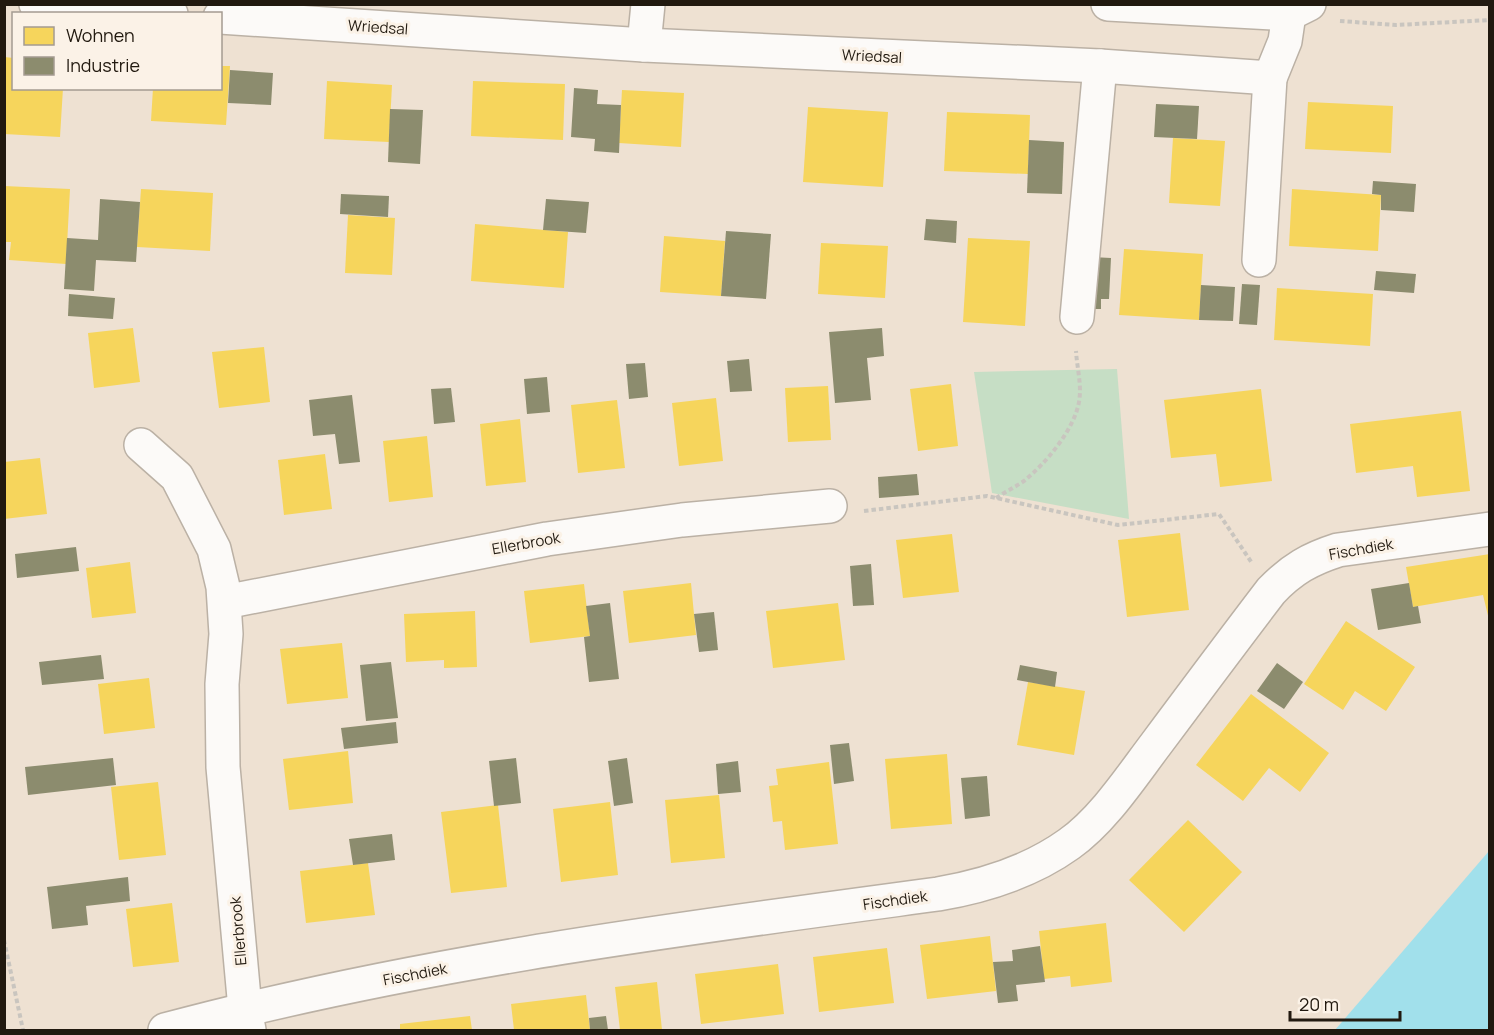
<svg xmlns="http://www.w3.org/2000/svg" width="1494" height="1035" viewBox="0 0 1494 1035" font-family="Manrope,sans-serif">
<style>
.green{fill:#c6dec5}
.water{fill:#a1e0eb}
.homes{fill:#f6d55c}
.industry{fill:#8c8c6e}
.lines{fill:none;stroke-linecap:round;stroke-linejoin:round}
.minor-casing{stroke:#bbb1a5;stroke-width:36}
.path{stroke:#c9c5bf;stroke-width:4;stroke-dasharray:4.5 3;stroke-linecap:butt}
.minor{stroke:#fcfaf8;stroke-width:33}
.labels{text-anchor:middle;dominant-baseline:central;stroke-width:6;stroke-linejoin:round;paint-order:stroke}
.street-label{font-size:15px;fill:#21190f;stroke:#fbf2e7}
</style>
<rect width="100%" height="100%" fill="#eee1d2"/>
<path class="green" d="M1117,369L1129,519L992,493L974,372Z"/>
<path class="water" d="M1489,851V1030H1335Z"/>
<g class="homes">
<path d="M4,57L14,58V88H63L60,137L4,134Z"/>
<path d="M220,66H230L226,125L151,121L153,88H220Z"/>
<path d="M327,81L392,85L389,142L324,139Z"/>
<path d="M473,81L565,84L563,140L471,136Z"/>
<path d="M622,90L684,93L681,147L619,143Z"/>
<path d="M1308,102L1393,106L1391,153L1305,149Z"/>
<path d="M808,107L888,112L883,187L803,182Z"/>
<path d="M947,112L1030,115L1028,174L944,171Z"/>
<path d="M1173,138L1225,141L1220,206L1169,203Z"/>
<path d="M4,186L70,189L66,264L9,260L11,242H4Z"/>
<path d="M141,189L213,193L210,251L137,247Z"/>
<path d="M1292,189L1381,195L1378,251L1289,246Z"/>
<path d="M348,215L395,218L392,275L345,273Z"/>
<path d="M475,224L568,232L564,288L471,281Z"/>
<path d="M664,236L725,241L721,296L660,292Z"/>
<path d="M968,238L1030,241L1025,326L963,322Z"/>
<path d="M821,243L888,246L885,298L818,294Z"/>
<path d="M1124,249L1203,254L1199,320L1119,315Z"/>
<path d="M1277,288L1373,294L1370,346L1274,340Z"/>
<path d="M133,328L140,382L94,388L88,333Z"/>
<path d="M264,347L270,402L219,408L212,352Z"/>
<path d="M951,384L958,446L918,451L910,389Z"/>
<path d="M828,386L831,440L788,442L785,388Z"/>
<path d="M1261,389L1272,481L1220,487L1216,454L1171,458L1164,400Z"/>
<path d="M716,398L723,461L679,466L672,403Z"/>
<path d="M617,400L625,468L578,473L571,405Z"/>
<path d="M1461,411L1470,491L1417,497L1413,466L1356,473L1350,424Z"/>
<path d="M520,419L526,482L486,486L480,424Z"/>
<path d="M427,436L433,497L389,502L383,441Z"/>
<path d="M325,454L332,509L284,515L278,460Z"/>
<path d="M40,458L47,514L4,519V462Z"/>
<path d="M1180,533L1189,610L1127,617L1118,540Z"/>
<path d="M952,534L959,592L903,598L896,540Z"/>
<path d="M1490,554V624L1483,595L1413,607L1406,567Z"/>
<path d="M130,562L136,613L92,618L86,568Z"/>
<path d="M691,583L696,635L629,643L623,591Z"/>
<path d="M584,584L590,636L530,643L524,591Z"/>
<path d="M838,603L845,660L773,668L766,611Z"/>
<path d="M475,611L477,667L444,668V660L406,662L404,614Z"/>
<path d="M1346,621L1415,667L1386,711L1355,691L1343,710L1304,684Z"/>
<path d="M342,643L348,698L287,704L280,649Z"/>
<path d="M149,678L155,728L104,734L98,684Z"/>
<path d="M1028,682L1085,691L1074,755L1017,745Z"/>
<path d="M1251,694L1329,753L1300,792L1269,768L1243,801L1196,765Z"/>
<path d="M348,751L353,803L289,810L283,759Z"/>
<path d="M947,754L952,824L891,829L885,759Z"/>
<path d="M829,762L838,844L785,850L782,821L773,822L769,786L778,785L776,769Z"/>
<path d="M158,782L166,855L119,860L111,787Z"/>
<path d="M719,795L725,858L671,863L665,800Z"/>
<path d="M610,802L618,875L561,882L553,809Z"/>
<path d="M498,805L507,887L451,893L441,812Z"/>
<path d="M1188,820L1242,872L1184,932L1129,880Z"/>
<path d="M368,863L375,915L306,923L300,871Z"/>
<path d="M172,903L179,962L133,967L126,909Z"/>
<path d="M1106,923L1112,982L1071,987L1070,976L1044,979L1039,931Z"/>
<path d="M990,936L996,991L927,999L920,945Z"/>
<path d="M887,948L894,1003L819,1012L813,957Z"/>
<path d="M778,964L784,1014L701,1024L695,974Z"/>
<path d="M657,982L662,1030H620L615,987Z"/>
<path d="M586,995L590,1030H514L511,1004Z"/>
<path d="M470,1016L472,1030H400V1024Z"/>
</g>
<g class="industry">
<path d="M230,70L273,73L271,105L228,103Z"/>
<path d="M574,88L598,90L597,104L621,105L619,153L594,151L595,139L571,137Z"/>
<path d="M1156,104L1199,106L1197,139L1154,137Z"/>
<path d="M390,109L423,110L420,164L388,162Z"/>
<path d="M1029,140L1064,142L1062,194L1027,193Z"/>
<path d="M1373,181L1416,184L1414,212L1381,210V195L1372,194Z"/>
<path d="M341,194L389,196L388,217L340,214Z"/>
<path d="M100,199L140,202L136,262L96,260L94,291L64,289L67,238L98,240Z"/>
<path d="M546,199L589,202L586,233L543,230Z"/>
<path d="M926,219L957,221L956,243L924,240Z"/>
<path d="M726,231L771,234L766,299L721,296Z"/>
<path d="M1092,257L1111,258L1109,299H1101V309H1089Z"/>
<path d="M1376,271L1416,274L1414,293L1374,290Z"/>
<path d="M1242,284L1260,285L1257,325L1239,324Z"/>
<path d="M1201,285L1235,287L1233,321L1199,320Z"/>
<path d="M69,294L115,298L113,319L68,316Z"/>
<path d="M882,328L884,356L867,358L871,400L835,403L829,332Z"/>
<path d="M749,359L752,391L730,392L727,361Z"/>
<path d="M645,363L648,397L629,399L626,364Z"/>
<path d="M547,377L550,412L527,414L524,379Z"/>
<path d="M451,388L455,422L434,424L431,389Z"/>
<path d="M352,395L360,462L339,464L335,434L313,436L309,400Z"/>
<path d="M917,474L919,495L879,498L878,477Z"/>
<path d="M76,547L79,571L17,578L15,554Z"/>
<path d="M871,564L874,605L853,606L850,566Z"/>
<path d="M1409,583L1413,607L1418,606L1421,623L1378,630L1371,589Z"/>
<path d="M610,603L619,679L589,682L584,637L590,636L586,606Z"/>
<path d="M714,612L718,650L699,652L694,614Z"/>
<path d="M101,655L104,679L42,685L39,662Z"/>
<path d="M391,662L398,718L366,721L360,665Z"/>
<path d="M1277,663L1303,682L1284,709L1257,691Z"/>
<path d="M1020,665L1057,672L1055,687L1017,680Z"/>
<path d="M396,722L398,743L344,749L341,728Z"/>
<path d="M849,743L854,781L834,784L830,745Z"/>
<path d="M113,758L116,785L28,795L25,767Z"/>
<path d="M516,758L521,803L494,806L489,761Z"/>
<path d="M627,758L633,803L614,806L608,761Z"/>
<path d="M738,761L741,792L718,794L716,764Z"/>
<path d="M987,776L990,816L965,819L961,778Z"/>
<path d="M392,834L395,860L353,865L349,839Z"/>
<path d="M128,877L130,901L86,906L88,925L52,929L47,887Z"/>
<path d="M1040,946L1045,982L1016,985L1018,1001L998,1003L993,962L1013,961L1012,950Z"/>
<path d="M606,1016L608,1030H590L589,1018Z"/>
</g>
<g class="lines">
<defs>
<g id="minor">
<path d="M36,4L171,14"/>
<path d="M1108,4L1289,14"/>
<path d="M220,17L644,45L1100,66L1270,78L1285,41L1289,14L1309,4"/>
<path d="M644,45L648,4"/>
<path d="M1259,260L1270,78"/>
<path d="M1077,317L1100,66"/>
<path d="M141,445L177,477L214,549L223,587L226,634L222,684L223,767L245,1009L249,1030"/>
<path d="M225,602L547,539L682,520L830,506"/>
<path d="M165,1030C418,962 678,929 938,894C985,886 1030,872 1069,844C1103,820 1131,777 1156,744C1194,693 1232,642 1271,591C1292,569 1310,559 1338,550L1490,529"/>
</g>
</defs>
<use href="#minor" class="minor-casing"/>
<g class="path">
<path d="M1340,21L1396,25L1490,20"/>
<path d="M996,498C1005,492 1015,487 1024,481C1046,463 1074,430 1079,402C1082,385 1077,368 1076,351"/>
<path d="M864,511L987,496L1118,525L1219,514L1252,563"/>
<path d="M4,940L23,1030"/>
</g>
<use href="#minor" class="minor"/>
</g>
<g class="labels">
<g class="street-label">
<text transform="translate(378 27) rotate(4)">Wriedsal</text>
<text transform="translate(872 56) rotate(3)">Wriedsal</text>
<text transform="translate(526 543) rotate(-10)">Ellerbrook</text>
<text transform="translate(1361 549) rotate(-10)">Fischdiek</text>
<text transform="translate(895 900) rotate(-8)">Fischdiek</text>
<text transform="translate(238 931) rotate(-95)">Ellerbrook</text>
<text transform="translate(415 974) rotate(-11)">Fischdiek</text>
</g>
</g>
<rect width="1494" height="1035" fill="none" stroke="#21190f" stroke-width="12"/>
<rect x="12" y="12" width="210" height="78" fill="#fbf2e7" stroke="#a49b91" stroke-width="1.5"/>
<rect x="24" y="27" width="30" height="18" fill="#f6d55c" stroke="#a49b91" stroke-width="1.5"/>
<text x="66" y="42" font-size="18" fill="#21190f">Wohnen</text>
<rect x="24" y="57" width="30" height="18" fill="#8c8c6e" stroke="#a49b91" stroke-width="1.5"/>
<text x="66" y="72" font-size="18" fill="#21190f">Industrie</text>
<path d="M1290 1011v9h110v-9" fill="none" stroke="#21190f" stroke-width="3"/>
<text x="1299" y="1011" font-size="18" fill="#21190f" stroke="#fbf2e7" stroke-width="4.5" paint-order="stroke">20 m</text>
</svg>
